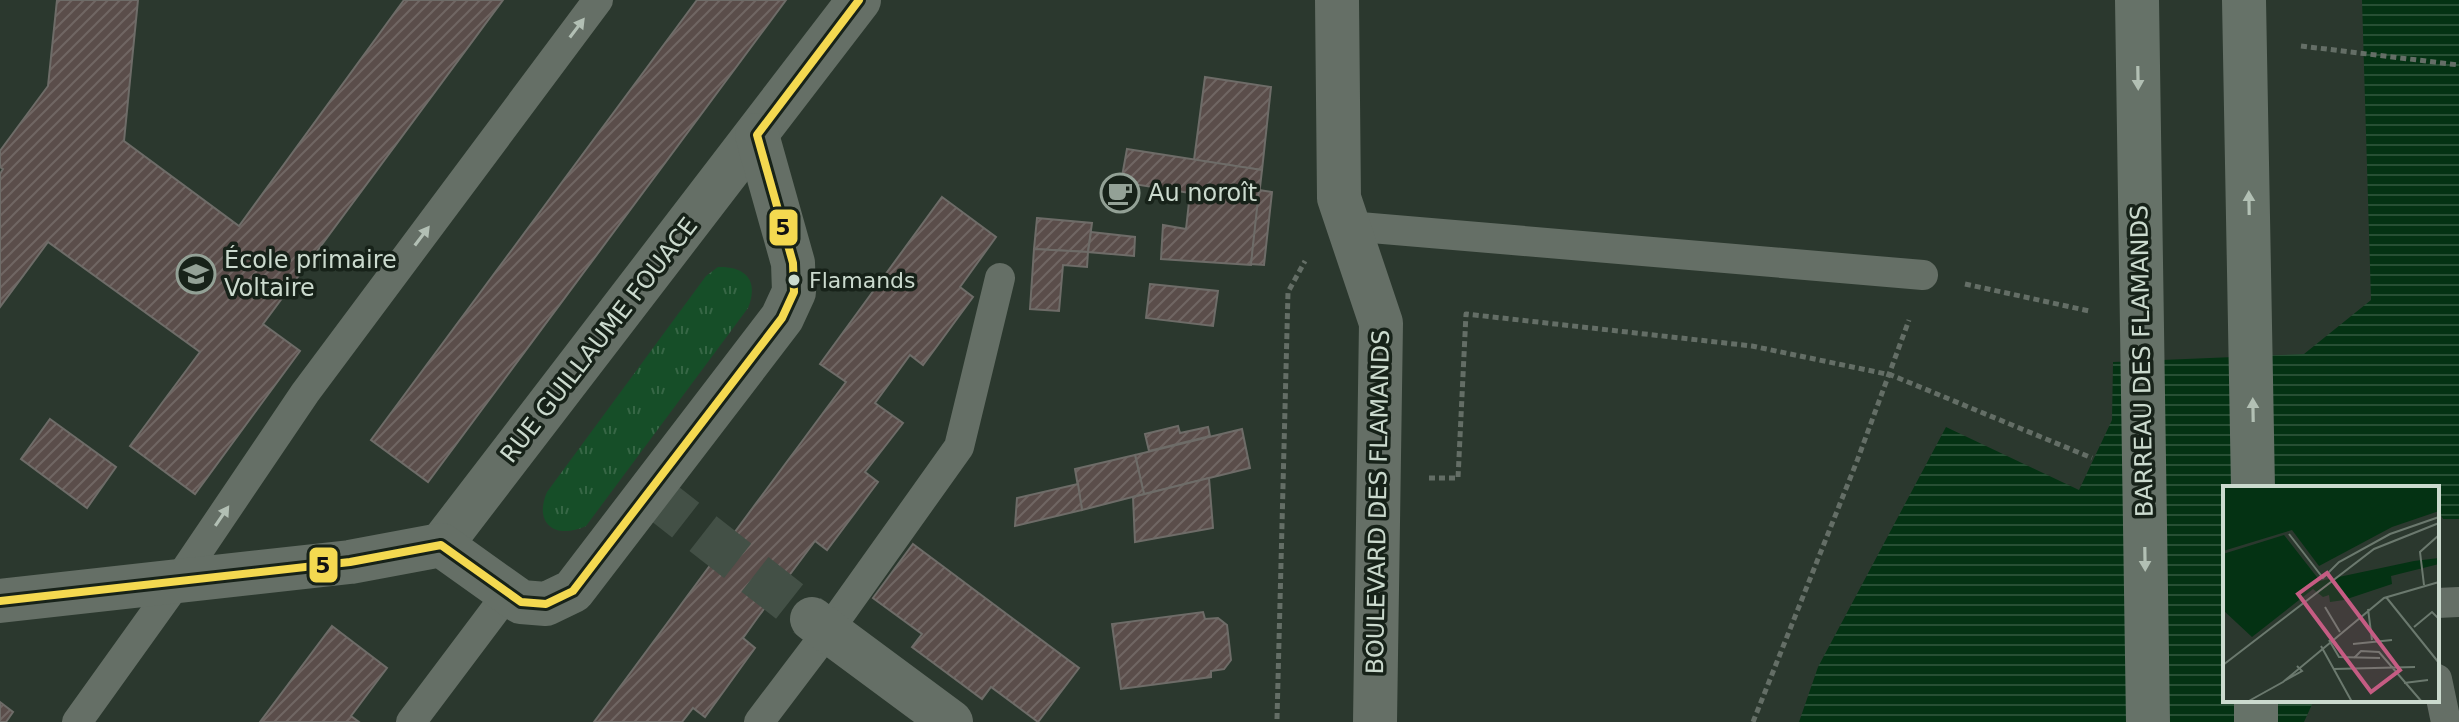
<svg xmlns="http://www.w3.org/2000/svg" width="2459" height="722" viewBox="0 0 2459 722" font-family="'DejaVu Sans',sans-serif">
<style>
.grass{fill:url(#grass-tufts)}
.water{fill:url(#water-rules)}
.building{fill:url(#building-hatch);stroke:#6e6c68;stroke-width:2}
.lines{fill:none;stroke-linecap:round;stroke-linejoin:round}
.minor-tunnel{stroke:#435046;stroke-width:44;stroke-dasharray:44 22;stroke-linecap:butt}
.path{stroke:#646e66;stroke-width:5;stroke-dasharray:6 4;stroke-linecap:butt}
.service{stroke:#656f66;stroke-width:30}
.minor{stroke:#656f66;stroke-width:44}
.trunk{stroke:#667268;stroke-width:44}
.bus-1-casing{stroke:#172219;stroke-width:14}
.bus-1{stroke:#f4d950;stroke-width:8}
.oneway{fill:#b2bfb4}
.oneway2{fill:#b2c0b4}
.bus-dot{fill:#cbdace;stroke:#172219;stroke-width:3}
.labels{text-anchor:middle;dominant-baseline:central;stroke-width:7;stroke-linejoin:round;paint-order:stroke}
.bus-label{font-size:22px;fill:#cbdace;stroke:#172219;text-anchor:start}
.poi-label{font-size:24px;fill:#cbdace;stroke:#172219;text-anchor:start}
.street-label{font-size:24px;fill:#cbdace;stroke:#172219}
.inset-road{fill:none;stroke:#6b796e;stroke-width:2}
.view{fill:#c55c83;fill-opacity:0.15;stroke:#c55c83;stroke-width:4}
.inset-edge{fill:none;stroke:#cbdace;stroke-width:4}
.line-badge{stroke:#172219;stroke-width:3}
.pale-badge-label{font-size:22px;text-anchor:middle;font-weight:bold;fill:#111}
</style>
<defs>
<pattern id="grass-tufts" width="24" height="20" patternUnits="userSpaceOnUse" patternTransform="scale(2)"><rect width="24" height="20" fill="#164e28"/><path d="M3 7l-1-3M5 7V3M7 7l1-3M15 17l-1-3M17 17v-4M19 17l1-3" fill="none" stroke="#376746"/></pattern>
<pattern id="water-rules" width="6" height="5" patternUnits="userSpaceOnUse" patternTransform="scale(2)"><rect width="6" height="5" fill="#043213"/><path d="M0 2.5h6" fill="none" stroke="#274f34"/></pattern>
<pattern id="building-hatch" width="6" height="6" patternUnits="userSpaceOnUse" patternTransform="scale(2)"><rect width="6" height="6" fill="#5a4d4a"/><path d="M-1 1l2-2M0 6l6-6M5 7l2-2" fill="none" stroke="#706663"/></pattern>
</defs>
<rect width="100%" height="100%" fill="#2b382e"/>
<path class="grass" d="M718,267C746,266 759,281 748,308L586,526C556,540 533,524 547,492L706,276Z"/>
<path class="water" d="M2362,0H2459V519H2443L2437,508V488H2225V700H2314L2304,722H1799L1818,667L1946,427L2079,490L2112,420L2113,362L2304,354L2371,300Z"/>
<g class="building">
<path d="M57,0H138L124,141L239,226L404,0H503L263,324L300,351L195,494L130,446L200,352L48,242L0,307V174L3,169L0,167V151L48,86Z"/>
<path d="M697,0H786L428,482L371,440Z"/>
<path d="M1205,77L1271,87L1262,170L1194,160Z"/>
<path d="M1127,149L1262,170L1251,265L1161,259L1163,225L1186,229L1190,193L1121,182Z"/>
<path d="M1259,190L1272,192L1264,265L1251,264Z"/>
<path d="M942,197L996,237L960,287L973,297L923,365L910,355L875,403L903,423L865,472L878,482L827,550L815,541L758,617L743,638L755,648L705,717L693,708L682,722H594L846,382L820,364Z"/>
<path d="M1037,218L1092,223L1088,252L1034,249Z"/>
<path d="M1091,232L1135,237L1134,256L1088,252Z"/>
<path d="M1034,249L1088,252L1087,267L1063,265L1059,311L1030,309Z"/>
<path d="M1150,284L1218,291L1213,326L1146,318Z"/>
<path d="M50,419L116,467L87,508L21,459Z"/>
<path d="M1178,426L1180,433L1208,427L1210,436L1149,451L1145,434Z"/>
<path d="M1242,429L1250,468L1144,494L1135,455Z"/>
<path d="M1135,455L1144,494L1082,510L1075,469Z"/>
<path d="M1209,478L1213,528L1135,542L1133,497Z"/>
<path d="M1078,484L1082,510L1015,526L1017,498Z"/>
<path d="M913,544L1079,668L1038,722L991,687L982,699L912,647L922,634L873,598Z"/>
<path d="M1203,612L1205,619L1218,618L1227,625L1231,660L1224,669L1211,671V677L1121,689L1112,624Z"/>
<path d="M332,626L387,668L351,716L359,722H260Z"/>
<path d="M0,702L13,712L6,722H0Z"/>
</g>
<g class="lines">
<path class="minor-tunnel" d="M651,493L812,619"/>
<g class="path">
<path d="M2301,46L2459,65"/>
<path d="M1965,284L2089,311"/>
<path d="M1429,478H1458L1466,314L1752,346L1891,375L2092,458"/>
<path d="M1277,719L1288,292L1305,261"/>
<path d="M1753,722L1857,461L1909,320"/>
</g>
<g class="service">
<path d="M1348,226L1923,275"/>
<path d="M2437,603L2459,602"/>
<path d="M2437,679L2446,722"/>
<path d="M77,722L178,581L305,393L598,0"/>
<path d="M411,722L508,593"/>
<path d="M759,722L828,631L959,447L1000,278"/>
</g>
<g class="minor">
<path d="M1337,0L1339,198L1381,323L1375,722"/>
<path d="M441,545L859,0"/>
<path d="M0,601L350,562L441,545L521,602L546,604L573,591L782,318L794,292L793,263L757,135"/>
<path d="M812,619L951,722"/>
</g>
<g class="trunk">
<path d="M2137,0L2148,722"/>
<path d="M2244,0L2253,488"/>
<path d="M2256,700V722"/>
</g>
<defs>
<path id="bus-1" d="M0,601L350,562L441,545L521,602L546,604L573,591L782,318L794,292L793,263L757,135L859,0"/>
</defs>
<use href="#bus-1" class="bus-1-casing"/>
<use href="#bus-1" class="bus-1"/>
</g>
<defs><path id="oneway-solid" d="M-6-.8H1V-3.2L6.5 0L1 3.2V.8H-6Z" transform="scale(2)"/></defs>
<g class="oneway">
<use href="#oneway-solid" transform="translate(577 28) rotate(-53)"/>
<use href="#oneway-solid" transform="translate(422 236) rotate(-53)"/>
<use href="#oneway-solid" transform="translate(222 516) rotate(-56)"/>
</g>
<g class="oneway2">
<use href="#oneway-solid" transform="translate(2138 78) rotate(89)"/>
<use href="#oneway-solid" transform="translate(2249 203) rotate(-91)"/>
<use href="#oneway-solid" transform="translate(2253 410) rotate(-91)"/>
<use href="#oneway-solid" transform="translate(2145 559) rotate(89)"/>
</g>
<defs>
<symbol id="cafe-ring" viewBox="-11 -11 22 22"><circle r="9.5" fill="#172219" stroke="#93a196" stroke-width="1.5"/><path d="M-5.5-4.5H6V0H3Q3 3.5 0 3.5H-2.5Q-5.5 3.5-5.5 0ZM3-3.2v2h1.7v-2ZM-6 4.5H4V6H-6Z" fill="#93a196"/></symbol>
<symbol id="school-ring" viewBox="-11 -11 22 22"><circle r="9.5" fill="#172219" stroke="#93a196" stroke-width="1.5"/><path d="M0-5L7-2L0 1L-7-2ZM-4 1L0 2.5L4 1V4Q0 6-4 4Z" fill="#93a196"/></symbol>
</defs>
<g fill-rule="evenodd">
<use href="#cafe-ring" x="1098" y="171" width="44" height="44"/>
<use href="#school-ring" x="174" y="252" width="44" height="44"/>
</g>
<circle class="bus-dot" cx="794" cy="280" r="7"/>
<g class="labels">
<g class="bus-label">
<text x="809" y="280">Flamands</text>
</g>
<g class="poi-label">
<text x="1148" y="193">Au noroît</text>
<text x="224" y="260">École primaire<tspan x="224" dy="28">Voltaire</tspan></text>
</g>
<g class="street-label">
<text transform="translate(599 340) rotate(-52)">RUE GUILLAUME FOUACE</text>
<text transform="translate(2142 361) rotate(-91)">BARREAU DES FLAMANDS</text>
<text transform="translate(1378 502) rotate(-89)">BOULEVARD DES FLAMANDS</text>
</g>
</g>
<g transform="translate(2223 486)">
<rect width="216" height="216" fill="#2b382e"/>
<path d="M0,0H216V25L169,41L96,80L69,44L0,65ZM61,49L97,95L191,75L216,72V78L168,90L169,98L121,114L107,116L106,109L100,111L90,103L29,151L0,124V68Z" fill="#043213"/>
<path class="inset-road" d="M66,48L100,92L116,76L167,48L216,31M201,99L197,66L216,49M163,111L216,177M102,121L117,146M145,123L149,154M191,141L209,126L216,133M106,154L116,171L157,172M130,158L169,154M98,160L129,216M131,172L138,165L156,166L199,216M0,179L151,63L216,37M111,183L192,181M61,195L79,185L74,180M181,197L205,194M24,216L60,196L161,112L216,96"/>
<path class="view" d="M104,87L177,184L148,206L75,108Z"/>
<rect width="216" height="216" class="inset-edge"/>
</g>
<g class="line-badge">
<rect x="768" y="208" width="31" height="39" rx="8" fill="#f4d950"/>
<rect x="308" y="546" width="31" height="38" rx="8" fill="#f4d950"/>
</g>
<g class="pale-badge-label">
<text x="783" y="235">5</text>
<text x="323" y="573">5</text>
</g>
</svg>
